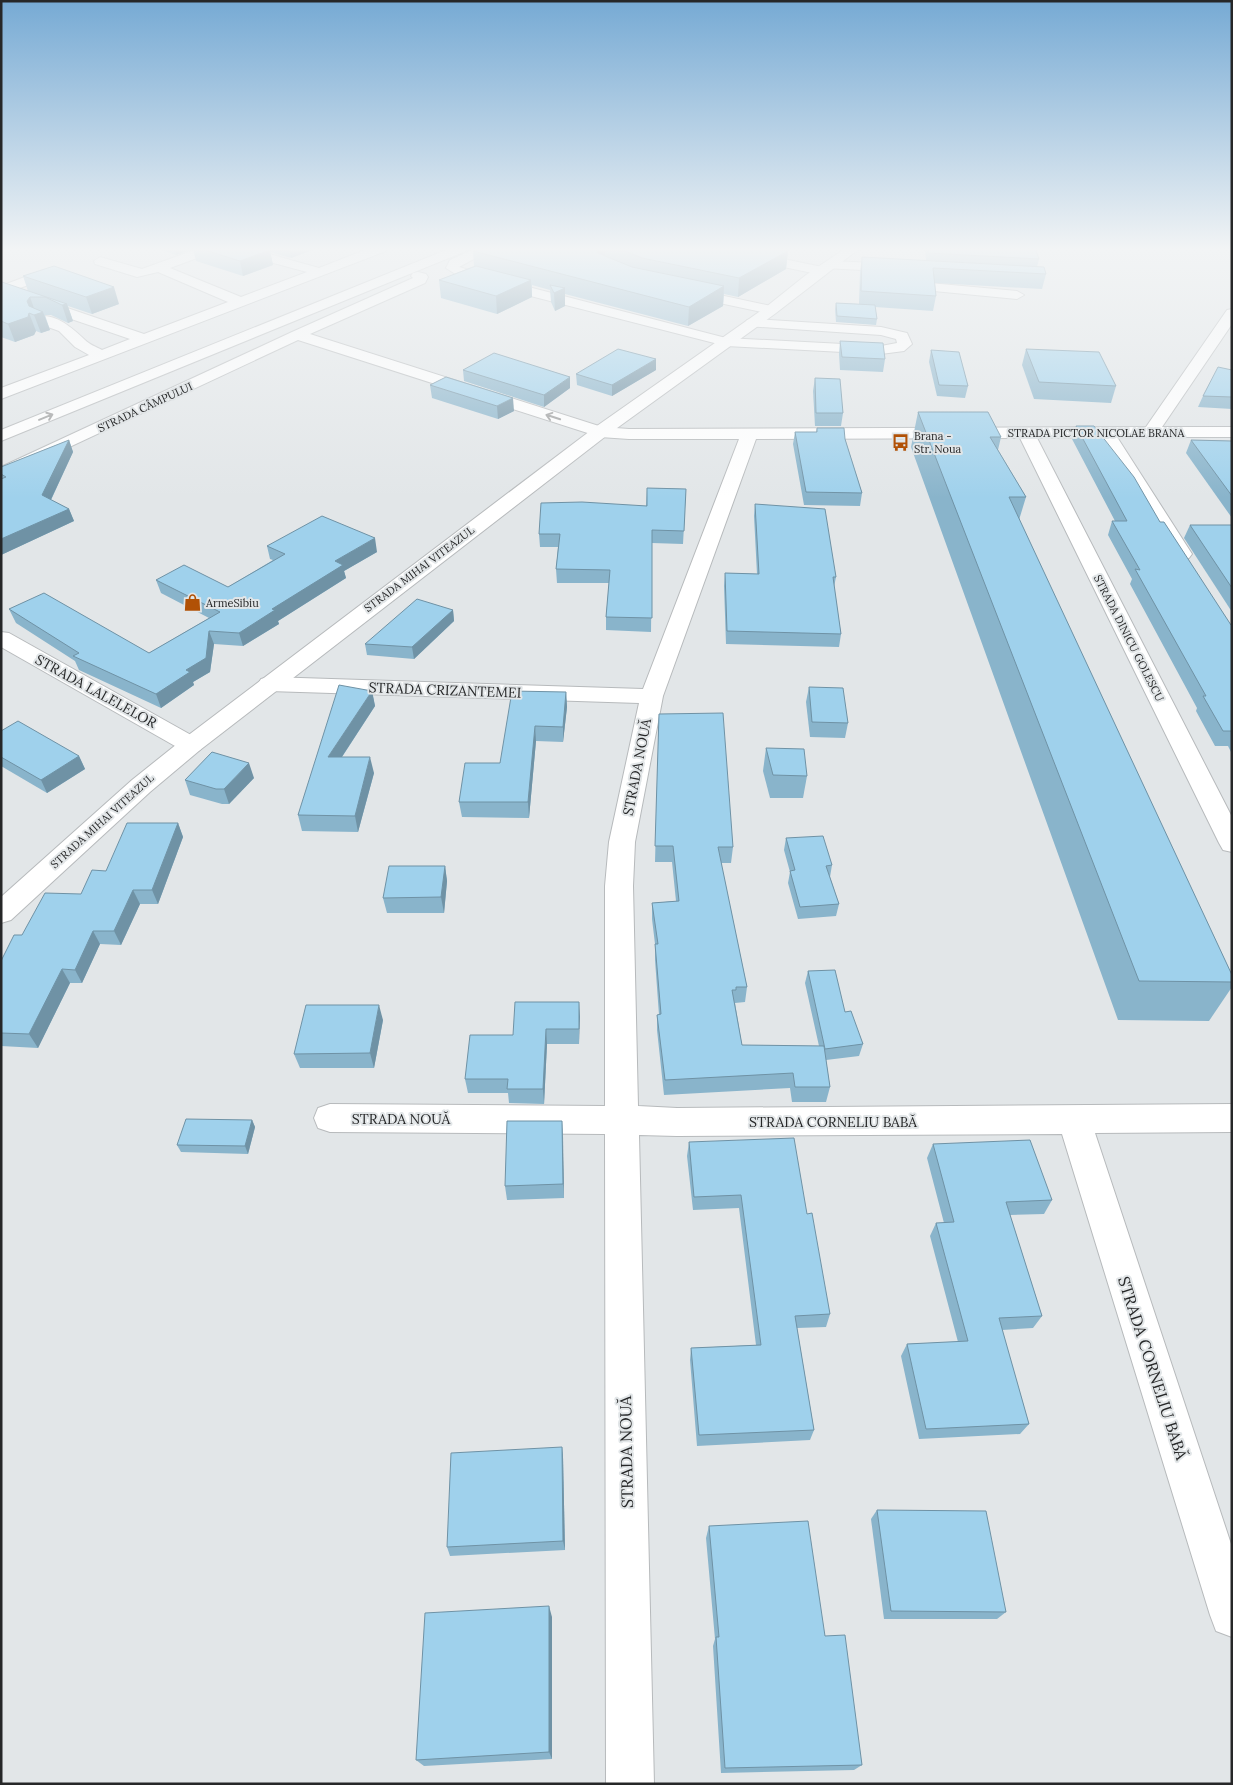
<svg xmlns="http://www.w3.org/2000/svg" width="1233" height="1785" viewBox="0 0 1233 1785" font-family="Lora,serif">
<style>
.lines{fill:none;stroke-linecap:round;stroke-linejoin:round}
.minor-casing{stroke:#b7babc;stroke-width:2}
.major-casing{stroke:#b7babc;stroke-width:2}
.minor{fill:#fff;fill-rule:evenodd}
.major{fill:#fff;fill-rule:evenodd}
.wall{fill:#89b4cb}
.shaded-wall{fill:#6f92a5}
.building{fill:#9fd1ec;stroke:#6f92a5}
.oneway{stroke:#9d9e9e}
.labels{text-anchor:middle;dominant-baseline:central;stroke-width:4;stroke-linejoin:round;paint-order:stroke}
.far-street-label{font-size:11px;fill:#262728;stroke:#e2e6e8}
.far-poi-label{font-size:11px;fill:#262728;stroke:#e2e6e8;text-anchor:start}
.street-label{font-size:14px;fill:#262728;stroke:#e2e6e8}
.near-street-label{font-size:16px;fill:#262728;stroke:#e2e6e8}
</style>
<rect width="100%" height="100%" fill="#e2e6e8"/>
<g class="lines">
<defs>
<g id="minor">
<path d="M200,248H208L210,251L208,254L170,268L241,297L307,272L229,251L227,248H248L319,268L370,248H388L386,251L1,399V388L89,355L75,347L59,331L37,323L35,320L37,317C55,312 73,329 85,340C89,344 96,347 102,350L130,339L1,295V286L30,275H40L42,278L40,281L14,290L144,334L228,302L158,272L137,277L95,264L94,261L100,257L142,269Z"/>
<path d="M477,248H494L459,267L513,283L726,338L881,346L897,343L896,339L881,335L747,326L745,323L747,320L752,319L881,327L907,333L912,344L904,351L881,354L726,346L503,289L460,277L446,268L450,260Z"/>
<path d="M706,248H731L822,267L829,271L822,275L712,252Z"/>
<path d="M830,261L899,264L905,268L899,272L825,268L824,265Z"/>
<path d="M418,272L426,274L428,277L425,283L310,334L602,427L629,429L1146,427L1227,310L1232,309V324L1162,427H1232V437H1117L1192,554L1189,558L1182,560L1175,558L1100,437L1037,438L1232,817V852L1223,850L1219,843L1020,438L756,439L663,696L635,842L633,886L638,1106L677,1108L1232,1104V1132L1095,1133L1232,1547V1637L1216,1631L1210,1615L1062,1134L677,1136L639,1135L654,1784H606L605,1134L330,1132L318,1128L314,1118L318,1108L330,1104L605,1106V886L609,842L639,703L269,691L261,689L258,684L261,679L269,677L643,689L739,439H629L600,437L298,340L1,479V467L292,332L413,278L411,276L413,273Z"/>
<path d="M897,280L1017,291L1024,295L1017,299L892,287L890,284Z"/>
<path d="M687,288L771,306L778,310L771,314L682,295L680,292L682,289Z"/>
<path d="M1,632L9,633L200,740L203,745L200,750L191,753L182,750L1,647Z"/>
</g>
<g id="major">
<path d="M451,248H468L466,251L1,441V430Z"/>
<path d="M846,248H860L776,313L606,436L200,750L150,792L11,920L1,923V897L132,780L182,740L594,428L766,307L806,275Z"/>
</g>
</defs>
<use href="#minor" class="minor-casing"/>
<use href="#major" class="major-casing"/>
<use href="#minor" class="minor"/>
<use href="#major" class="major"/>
</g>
<g class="wall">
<path d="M156,248H315V249L291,258L270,252L273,265L243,276L196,261L193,249L176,255Z"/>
<path d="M481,248H793L788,251L786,269L738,297L724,294L723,306L688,326L565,294V306L555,311L551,302L550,290L532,285V297L497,314L441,298L439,280L474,266L473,251Z"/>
<path d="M925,248H1035L1039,259L1037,267L1046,274L1042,289L935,283L936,296L933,311L875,307L877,319L876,325L836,322L835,309L836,303L859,304L860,272L862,257L926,261Z"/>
<path d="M23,276L119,304L92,314L68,306L73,321L68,323L51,315H45L50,330L41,333L36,331L34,335L15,342L1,337V283L28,291Z"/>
<path d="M840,341L885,359L883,372L840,370L839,354Z"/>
<path d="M1026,349L1116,386L1111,403L1034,399L1022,365Z"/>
<path d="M931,350L968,386L965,398L937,396L929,362Z"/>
<path d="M463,370L570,388L544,407L464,381Z"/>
<path d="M656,370L612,396L577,385L576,374Z"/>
<path d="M1232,370V409L1198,407L1203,396Z"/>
<path d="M815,378L843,413L841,426H815L813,391Z"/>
<path d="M430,385L514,411L498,419L432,398Z"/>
<path d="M918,412L1001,437L998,450L1026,497L1019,520L1232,975V987L1209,1021L1118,1020L911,447Z"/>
<path d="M1076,426L1160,522L1231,625L1232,626V754L1228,746H1215L1196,711L1197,708L1130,584L1132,579L1108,535L1112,521H1115L1072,439Z"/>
<path d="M817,428L845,439L862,493L860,506L804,505L793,444L795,432H816Z"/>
<path d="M69,440L73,452L51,500L69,509L74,521L1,555V467Z"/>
<path d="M1191,440L1232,441V518L1186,453Z"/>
<path d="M647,488L686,489L683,544L652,543L651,632L606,630V617L609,583H557L556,569L558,547H540L539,534L646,506Z"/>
<path d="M755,504L836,577L834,587L841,634L839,647L726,644L724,586L725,573L757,574L754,516Z"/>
<path d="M1190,525H1232V612L1184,538Z"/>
<path d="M267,546L377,552L344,571L346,578L278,621L279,624L243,646L214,644L210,672L193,682L194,685L161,708L79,670L75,661L16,623L9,609L149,653L209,618L161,593L156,580L228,587L273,560L270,559Z"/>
<path d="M453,610L454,621L414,659L367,655L365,644Z"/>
<path d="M809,687L848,723L845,738L810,737L806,702Z"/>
<path d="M372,691L375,706L342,757L374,773L358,832L302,831L298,815Z"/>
<path d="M566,692L567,707L563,742L536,741L529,818L462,817L459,802L500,763Z"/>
<path d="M659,714L733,847L731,863H721L747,987L745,1002L735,1003L742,1045L819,1046L805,983L808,971L845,1012L863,1044L859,1056L826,1060L830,1087L826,1102H792L790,1088L664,1095L657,1030V1015H659L655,960V944L652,919V903L676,901L672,862H655Z"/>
<path d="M1,731L79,756L85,769L47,793L1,766Z"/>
<path d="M766,748L807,776L803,798H770L763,771Z"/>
<path d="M254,778L229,804H222L190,795L185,780Z"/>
<path d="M178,823L183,837L158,904H140L121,945L100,944L82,983H70L38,1048L1,1046V961L22,935L81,894Z"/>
<path d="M786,838L832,865L830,877L839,904L836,916L798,919L788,883L790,872L784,850Z"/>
<path d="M445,866L447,881L444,913H387L383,898Z"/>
<path d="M579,1002V1044H547L544,1104L509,1103L508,1093H468L465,1079L513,1035Z"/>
<path d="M383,1020L374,1068H300L294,1054Z"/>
<path d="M252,1120L255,1127L248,1154L181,1152L177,1145Z"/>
<path d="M562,1121L564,1198L507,1200L505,1186Z"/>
<path d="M689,1142L807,1214L830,1314L826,1327L797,1328L814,1430L810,1440L697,1446L690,1360L691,1348L756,1345L739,1208L693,1210L687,1156Z"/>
<path d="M933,1144L1052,1200L1044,1214L1010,1215L1042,1316L1033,1328L1002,1330L1029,1424L1020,1434L919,1439L901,1356L907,1344L958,1342L930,1236L936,1223H944L927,1158Z"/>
<path d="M562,1447L563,1457L565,1550L450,1556L447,1547Z"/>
<path d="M877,1510L1006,1612L997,1619H884L871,1519Z"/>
<path d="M709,1526L825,1636L862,1765L854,1770L721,1773L713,1646L715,1639L706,1538Z"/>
<path d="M552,1617V1759L424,1766L416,1760Z"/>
</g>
<g class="shaded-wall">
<path d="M175,248H192L193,249L176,255Z"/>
<path d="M289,248H315V249L291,258Z"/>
<path d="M596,248H605V261L596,266Z"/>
<path d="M780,248H793L788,251L786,269L738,297L739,278L779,256Z"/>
<path d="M270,250L273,265L243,276L240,261Z"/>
<path d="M531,280L532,297L497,314L496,296Z"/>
<path d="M724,286L723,306L688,326L689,307Z"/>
<path d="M114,287L119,304L92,314L86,297Z"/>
<path d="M565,288V306L555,311L554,293Z"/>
<path d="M30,297L36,314L43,312L50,330L41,333L34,315L32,314L27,301Z"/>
<path d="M67,304L73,321L68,323L62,305Z"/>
<path d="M29,313L36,331L34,335L15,342L8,324Z"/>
<path d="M656,359V370L612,396V385Z"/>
<path d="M570,377V388L544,407V395Z"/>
<path d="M513,398L514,411L498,419L497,406Z"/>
<path d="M69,440L73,452L47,508L42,495Z"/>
<path d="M69,509L74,521L1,555V539Z"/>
<path d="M375,538L377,552L344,571L346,578L278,621L279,624L243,646L239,633L335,561Z"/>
<path d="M453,610L454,621L414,659L412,647Z"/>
<path d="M209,631L214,644L210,672L193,682L194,685L161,708L156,694L186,670Z"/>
<path d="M372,691L375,706L332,772L328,757Z"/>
<path d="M566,692L567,707L563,742V727Z"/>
<path d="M535,726L536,741L529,818L528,802Z"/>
<path d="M79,756L85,769L47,793L41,780Z"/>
<path d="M370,757L374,773L358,832L355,816Z"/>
<path d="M249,763L254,778L229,804L224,789Z"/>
<path d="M178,823L183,837L158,904L152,890Z"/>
<path d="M445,866L447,881L444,913L441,897Z"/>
<path d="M133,890L140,904L121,945L114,931Z"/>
<path d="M93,931L100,944L82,983L75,970Z"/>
<path d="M62,969L70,983L38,1048L29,1034Z"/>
<path d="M579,1002L580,1017L579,1044Z"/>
<path d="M379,1005L383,1020L374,1068L370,1053Z"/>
<path d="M546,1029L547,1044L544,1104L543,1089Z"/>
<path d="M252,1120L255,1127L248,1154L245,1146Z"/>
<path d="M562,1121L563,1136L564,1198L563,1184Z"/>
<path d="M562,1447L563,1457L565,1550L563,1541Z"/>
<path d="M549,1606L552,1617V1759L549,1752Z"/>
</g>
<g class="building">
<path d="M198,248H261L270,250L240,261Z"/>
<path d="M481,248H596L598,253L632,267L724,286L689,307L473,251Z"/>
<path d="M617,248H773L788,251L739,278L642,258Z"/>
<path d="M928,248H1035L1039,259L928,253Z"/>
<path d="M862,257L1044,267L1046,274L933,268L936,296L861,291Z"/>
<path d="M54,266L114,287L86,297L23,276Z"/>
<path d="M476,266L531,280L496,296L439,280Z"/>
<path d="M2,282L67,304L62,305L45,297H30L27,301L29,306L43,312L34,315L29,313L28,317L8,324L1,321V283Z"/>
<path d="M550,285L565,288L554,293Z"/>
<path d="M836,303L875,305L877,319L837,316Z"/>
<path d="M840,341L883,343L885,359L842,357Z"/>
<path d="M618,349L656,359L612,385L576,374Z"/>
<path d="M1026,349L1099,352L1116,386L1039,382Z"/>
<path d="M931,350L959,352L968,386L939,385Z"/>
<path d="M494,353L570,377L544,395L463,370Z"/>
<path d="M1218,367L1232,370V397L1203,396Z"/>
<path d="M446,377L513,398L497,406L430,385Z"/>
<path d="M815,378L840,379L843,413H816Z"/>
<path d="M918,412H988L1001,437H990L1026,497H1009L1232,975V982L1139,981Z"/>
<path d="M1076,426H1094L1134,477L1160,522H1164L1231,625L1232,626V731H1223L1203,696H1206L1135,569L1140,570L1112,521H1127Z"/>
<path d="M817,428H844L845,439L862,493L806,492L795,432H817Z"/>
<path d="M69,440L42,495L69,509L1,539V479L6,477L1,474V467Z"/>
<path d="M1191,440L1232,441V496Z"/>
<path d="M647,488L686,489L684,531L652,530V618L606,617L610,570L556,569L560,534H539L541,503L582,502L647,506Z"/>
<path d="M755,504L825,509L836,577H833L841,634L727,631L725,573L759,574Z"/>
<path d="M322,516L375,538L335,561L343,565L272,609L275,610L239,633L209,631L206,658L186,670L190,672L156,694L73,656L79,653L9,609L44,593L149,653L220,612L156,580L184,565L228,587L285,554L267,546Z"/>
<path d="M1190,525H1232V588Z"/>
<path d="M417,599L453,610L412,647L365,644Z"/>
<path d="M339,685L372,691L328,757H370L355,816L298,815Z"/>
<path d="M809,687L843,688L848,723L812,722Z"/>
<path d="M512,691L566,692L563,727L535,726L528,802H459L465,763H500Z"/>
<path d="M723,713L733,847H718L747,987H736V990H732L742,1045L824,1046L830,1087H795L793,1073L665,1080L657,1015L661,1014L655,944H658L652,903L679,901L673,846H655L659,714Z"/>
<path d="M18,721L79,756L41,780L1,757V731Z"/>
<path d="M766,748L804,749L807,776L773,775Z"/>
<path d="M212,752L249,763L224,789H216L185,780Z"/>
<path d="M127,823H178L152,890H133L114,931H93L75,970L62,969L29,1034L1,1033V961L14,935H22L45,893L81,894L92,870L106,871Z"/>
<path d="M823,836L832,865L826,866L839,904L800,907L790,871L795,870L786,838Z"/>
<path d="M389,866H445L441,897L383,898Z"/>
<path d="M835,970L845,1012L851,1011L863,1044L825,1049L808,971Z"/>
<path d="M515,1002H579V1029H546L543,1089H507L508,1079H465L470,1035H513Z"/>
<path d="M306,1005H379L370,1053L294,1054Z"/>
<path d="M186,1119L252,1120L245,1146L177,1145Z"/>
<path d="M507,1121H562L563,1184L505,1186Z"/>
<path d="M794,1138L807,1214L812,1213L830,1314L795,1316L814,1430L699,1435L691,1348L761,1345L741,1195L694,1197L689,1142Z"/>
<path d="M1030,1140L1052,1200L1006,1202L1042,1316L999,1318L1029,1424L926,1429L907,1344L968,1341L936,1223L954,1222L933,1144Z"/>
<path d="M562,1447L563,1541L447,1547L451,1453Z"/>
<path d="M877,1510L986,1511L1006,1612L891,1611Z"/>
<path d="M808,1521L825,1636L845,1635L862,1765L725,1768L716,1637H719L709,1526Z"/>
<path d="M549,1606V1752L416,1760L425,1613Z"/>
</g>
<defs><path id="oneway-shaft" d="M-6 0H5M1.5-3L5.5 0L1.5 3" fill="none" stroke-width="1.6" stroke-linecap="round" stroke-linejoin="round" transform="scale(1.25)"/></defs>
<g class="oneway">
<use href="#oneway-shaft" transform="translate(46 417) rotate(-22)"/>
<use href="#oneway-shaft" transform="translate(553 417) rotate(-162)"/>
</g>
<linearGradient id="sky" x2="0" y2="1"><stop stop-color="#76aad4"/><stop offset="0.5" stop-color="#f2f4f5"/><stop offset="1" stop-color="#f2f4f5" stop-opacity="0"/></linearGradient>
<rect width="1233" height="498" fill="url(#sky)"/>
<defs>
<symbol id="bus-bare" viewBox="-9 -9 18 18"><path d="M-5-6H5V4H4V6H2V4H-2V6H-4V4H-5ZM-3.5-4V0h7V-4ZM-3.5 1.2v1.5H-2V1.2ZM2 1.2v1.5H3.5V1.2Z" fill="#b15106" stroke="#e2e6e8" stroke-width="2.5" paint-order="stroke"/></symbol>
<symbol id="shop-bare" viewBox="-9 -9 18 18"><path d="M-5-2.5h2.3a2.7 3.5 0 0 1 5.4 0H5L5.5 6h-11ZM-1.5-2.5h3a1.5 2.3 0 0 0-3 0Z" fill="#b15106" stroke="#e2e6e8" stroke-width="2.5" paint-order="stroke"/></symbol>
</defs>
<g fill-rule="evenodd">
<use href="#bus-bare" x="888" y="430" width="25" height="25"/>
<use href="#shop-bare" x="180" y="590" width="25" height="25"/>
</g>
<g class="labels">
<g class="far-street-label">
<text transform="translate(145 407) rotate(-25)">STRADA CÂMPULUI</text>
<text x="1096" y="433">STRADA PICTOR NICOLAE BRANA</text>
<text transform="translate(419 569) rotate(-37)">STRADA MIHAI VITEAZUL</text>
<text transform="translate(1129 638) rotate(63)">STRADA DINICU GOLESCU</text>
<text transform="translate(102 821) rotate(-42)">STRADA MIHAI VITEAZUL</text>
</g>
<g class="far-poi-label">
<text x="914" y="436">Brana -<tspan x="914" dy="13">Str. Noua</tspan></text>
<text x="206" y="603">ArmeSibiu</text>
</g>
<g class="street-label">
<text transform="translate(445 690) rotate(2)">STRADA CRIZANTEMEI</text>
<text transform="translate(96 691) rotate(29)">STRADA LALELELOR</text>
<text transform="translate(637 767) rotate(-79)">STRADA NOUĂ</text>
<text x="401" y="1119">STRADA NOUĂ</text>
<text x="833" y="1122">STRADA CORNELIU BABĂ</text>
</g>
<g class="near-street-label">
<text transform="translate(1153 1368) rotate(72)">STRADA CORNELIU BABĂ</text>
<text transform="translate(626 1452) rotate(-91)">STRADA NOUĂ</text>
</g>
</g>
<rect width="1233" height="1785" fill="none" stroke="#262728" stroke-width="5"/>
</svg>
